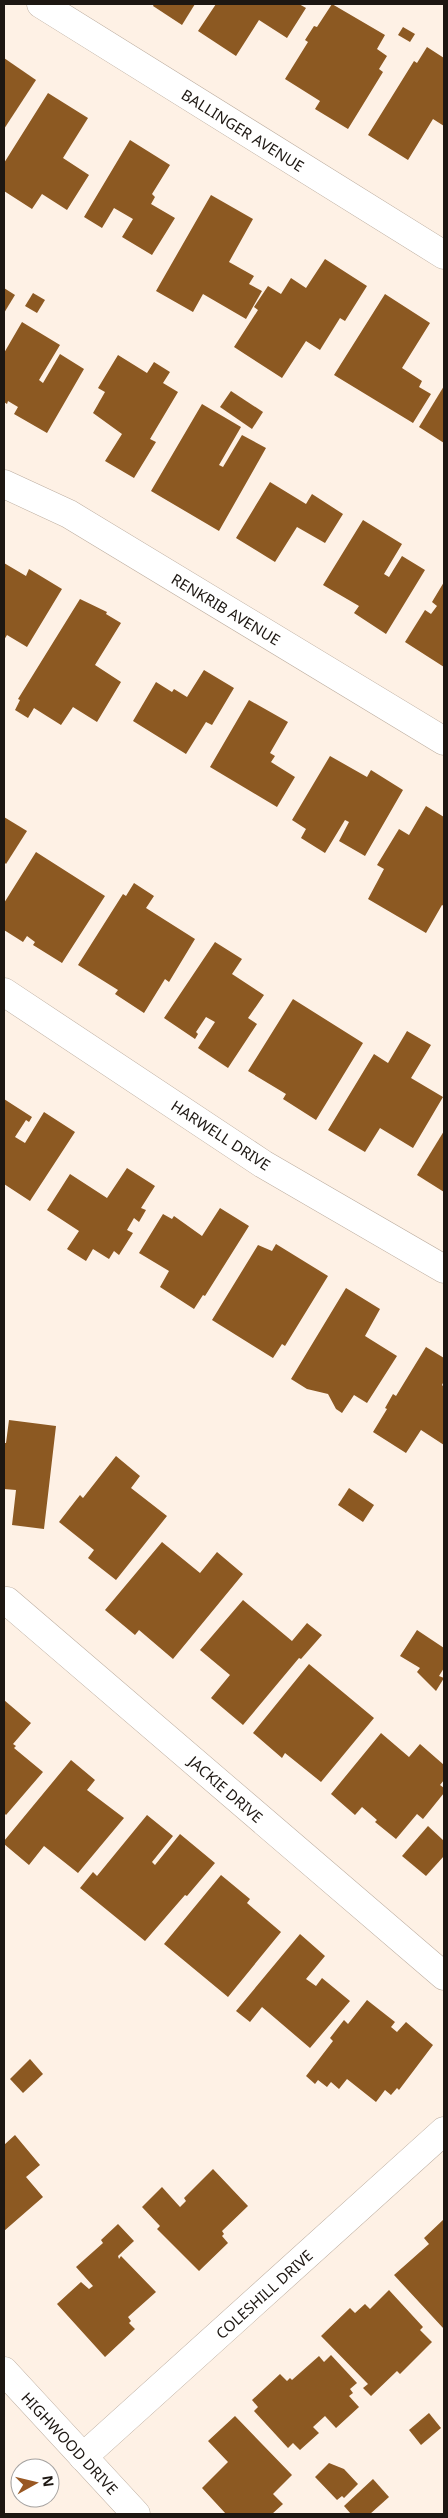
<svg xmlns="http://www.w3.org/2000/svg" width="448" height="2518" viewBox="0 0 448 2518" font-family="'Noto Sans',sans-serif">
<style>
.building{fill:#8c5922}
.lines{fill:none;stroke-linecap:round;stroke-linejoin:round}
.street-casing{stroke:#bdaea0;stroke-width:29}
.secondary-casing{stroke:#bdaea0;stroke-width:29}
.street{stroke:#fff;stroke-width:28}
.secondary{stroke:#fff;stroke-width:28}
.labels{text-anchor:middle;dominant-baseline:central;stroke-width:5;stroke-linejoin:round;paint-order:stroke}
.street-label{font-size:15px;fill:#1d1712;stroke:#fff}
</style>
<rect width="100%" height="100%" fill="#fef1e5"/>
<g class="building">
<path d="M154,4H195L182,25L153,6Z"/>
<path d="M216,4H299L306,8L287,38L259,20L236,56L198,31Z"/>
<path d="M332,4L385,35L377,49L387,56L379,69L383,72L348,129L315,109L320,101L285,79L308,42L305,40L314,26L317,27Z"/>
<path d="M403,27L415,34L410,42L398,35Z"/>
<path d="M427,47L444,58V126L433,119L408,160L368,135L414,61L417,63Z"/>
<path d="M4,58L36,80L4,129Z"/>
<path d="M48,93L88,118L63,158L89,175L67,210L42,194L32,209L4,191V163Z"/>
<path d="M130,140L170,165L152,194L155,197L151,204L175,218L152,255L122,237L133,219L114,208L102,228L84,217Z"/>
<path d="M211,195L253,219L229,262L254,276L249,284L262,291L246,319L203,294L193,312L156,291Z"/>
<path d="M325,259L367,286L345,321L340,318L320,350L306,341L282,378L234,347L258,310L254,307L268,286L281,294L291,278L306,288Z"/>
<path d="M4,288L15,295L4,313Z"/>
<path d="M33,293L45,300L37,313L25,306Z"/>
<path d="M385,294L430,323L402,368L422,381L419,387L431,394L413,423L334,375Z"/>
<path d="M22,322L60,345L39,380L43,383L60,354L84,369L47,433L14,414L18,407L8,401L7,404L4,402V353Z"/>
<path d="M118,355L147,373L154,362L170,372L163,383L178,392L150,439L156,442L134,478L105,461L122,434L93,413L105,392L98,388Z"/>
<path d="M444,386V443L419,427Z"/>
<path d="M231,391L263,412L252,429L220,407Z"/>
<path d="M202,404L241,427L219,465L223,467L242,435L266,448L219,531L151,491Z"/>
<path d="M270,482L306,504L312,494L343,514L325,543L297,527L275,562L236,538Z"/>
<path d="M363,520L402,544L384,574L389,577L402,556L425,570L386,634L354,613L359,606L323,585Z"/>
<path d="M4,563L26,576L29,569L62,589L27,647L7,635L4,640Z"/>
<path d="M444,582V667L405,642L425,610L431,614L437,606L432,602Z"/>
<path d="M80,599L107,612L106,614L121,623L95,665L121,682L97,722L73,707L61,725L34,708L28,718L15,710L20,700L18,699Z"/>
<path d="M204,670L234,688L212,725L206,722L186,754L133,721L156,682L172,692L174,689L187,697Z"/>
<path d="M249,700L288,722L270,753L275,756L271,762L295,777L277,807L210,767Z"/>
<path d="M330,756L367,777L371,770L403,790L365,856L339,841L349,822L345,820L325,853L301,838L306,829L292,820Z"/>
<path d="M426,806L444,817V906L442,905L426,933L368,899L384,869L377,865L399,829L409,835Z"/>
<path d="M4,817L27,831L6,864L4,862Z"/>
<path d="M36,852L105,896L62,963L33,945L35,942L27,936L23,942L4,930V903Z"/>
<path d="M134,883L154,896L146,908L195,939L169,982L165,979L144,1013L115,994L118,990L78,965L123,894L126,896Z"/>
<path d="M215,942L242,959L232,974L264,995L248,1018L257,1024L228,1068L198,1048L215,1022L206,1017L196,1032L198,1034L195,1039L164,1018Z"/>
<path d="M293,999L363,1043L316,1120L283,1099L286,1094L248,1071Z"/>
<path d="M407,1031L431,1045L411,1078L443,1097L413,1148L380,1128L365,1152L328,1130L374,1054L388,1063Z"/>
<path d="M4,1099L32,1117L29,1122L26,1120L15,1137L25,1143L44,1112L75,1132L30,1201L4,1184Z"/>
<path d="M444,1131V1192L417,1175Z"/>
<path d="M127,1168L155,1186L141,1208L146,1210L139,1222L134,1218L127,1230L133,1233L119,1255L114,1251L109,1259L93,1249L86,1261L67,1249L79,1231L47,1210L70,1174L107,1198Z"/>
<path d="M220,1208L249,1226L205,1296L203,1295L194,1309L160,1287L169,1271L139,1253L163,1214L172,1219L174,1216L202,1236Z"/>
<path d="M276,1244L328,1276L285,1346L282,1344L273,1358L212,1320L258,1245L272,1251Z"/>
<path d="M346,1288L380,1309L365,1336L397,1356L367,1403L354,1395L342,1413L336,1409L328,1394L307,1389L291,1379Z"/>
<path d="M426,1347L444,1358V1381L442,1385L444,1387V1445L421,1430L406,1453L373,1432L387,1409L385,1408L393,1394L396,1396Z"/>
<path d="M9,1420L56,1426L44,1529L12,1525L16,1490L4,1489V1443H6Z"/>
<path d="M116,1456L140,1476L131,1488L167,1516L116,1580L88,1558L94,1550L59,1522L80,1495L83,1498Z"/>
<path d="M349,1488L374,1505L363,1522L338,1505Z"/>
<path d="M162,1542L200,1573L217,1552L243,1574L173,1659L139,1630L135,1635L105,1610Z"/>
<path d="M243,1600L292,1641L307,1623L322,1635L301,1659L299,1658L243,1725L211,1698L230,1675L200,1650Z"/>
<path d="M417,1630L444,1648V1668L439,1676L444,1678L436,1691L417,1672L420,1668L400,1656Z"/>
<path d="M309,1664L374,1718L321,1782L285,1753L282,1758L253,1733Z"/>
<path d="M4,1700L31,1723L13,1744L16,1746L14,1748L43,1772L6,1815L4,1813Z"/>
<path d="M381,1733L409,1757L420,1744L444,1765V1780L440,1785L444,1788V1793L423,1819L417,1814L396,1839L375,1822L377,1820L362,1807L355,1815L331,1794Z"/>
<path d="M71,1760L95,1780L87,1790L124,1818L78,1873L44,1846L29,1865L4,1844V1841Z"/>
<path d="M147,1815L173,1836L152,1862L155,1865L180,1834L215,1863L187,1896L185,1895L145,1941L80,1888L93,1872L97,1876Z"/>
<path d="M428,1826L444,1841V1856L426,1876L402,1856Z"/>
<path d="M221,1875L250,1899L247,1903L281,1932L228,1997L164,1944Z"/>
<path d="M300,1934L325,1956L306,1979L316,1986L322,1978L350,2001L310,2048L262,2007L250,2022L236,2011Z"/>
<path d="M367,2000L395,2022L391,2027L397,2032L406,2022L433,2045L399,2090L397,2088L391,2095L385,2090L376,2102L347,2079L339,2089L331,2082L327,2087L318,2080L315,2084L306,2076L333,2041L330,2038L344,2020L348,2024Z"/>
<path d="M30,2059L43,2074L23,2093L10,2079Z"/>
<path d="M15,2135L40,2165L26,2177L43,2197L4,2231V2145Z"/>
<path d="M213,2169L248,2206L222,2231L224,2234L222,2236L228,2243L199,2271L157,2229L160,2226L142,2207L162,2187L180,2207L186,2201L184,2198Z"/>
<path d="M444,2219V2329L394,2275L429,2244L424,2238Z"/>
<path d="M118,2224L134,2241L118,2256L119,2259L121,2256L156,2292L128,2317L131,2321L129,2323L135,2329L105,2357L57,2304L81,2282L89,2289L93,2286L76,2267L103,2243L101,2240Z"/>
<path d="M389,2290L423,2327L420,2330L432,2342L400,2374L397,2371L371,2396L363,2388L368,2384L321,2336L350,2308L355,2313L365,2304L370,2309Z"/>
<path d="M331,2355L357,2383L350,2389L353,2393L349,2396L359,2407L336,2428L325,2416L313,2427L319,2433L300,2450L293,2443L288,2448L254,2411L258,2407L252,2400L280,2374L287,2381L290,2378L292,2380L319,2356L324,2362Z"/>
<path d="M429,2413L441,2428L421,2445L409,2430Z"/>
<path d="M235,2416L292,2475L273,2494L283,2504L272,2514H226L202,2488L228,2462L208,2441Z"/>
<path d="M329,2463L344,2469L358,2484L344,2498L342,2496L337,2500L315,2477Z"/>
<path d="M373,2479L389,2497L370,2514H351L344,2506Z"/>
</g>
<g class="lines">
<defs>
<g id="street">
<path d="M41,4L444,255"/>
<path d="M4,484L69,514L444,741"/>
<path d="M4,992L263,1164L444,1269"/>
<path d="M7,1601L444,1976"/>
<path d="M83,2457L444,2131"/>
</g>
<path id="secondary" d="M4,2371L136,2514"/>
</defs>
<use href="#street" class="street-casing"/>
<use href="#secondary" class="secondary-casing"/>
<use href="#street" class="street"/>
<use href="#secondary" class="secondary"/>
</g>
<g class="labels">
<g class="street-label">
<text transform="translate(243 130) rotate(32)">BALLINGER AVENUE</text>
<text transform="translate(226 609) rotate(31)">RENKRIB AVENUE</text>
<text transform="translate(221 1135) rotate(33)">HARWELL DRIVE</text>
<text transform="translate(226 1789) rotate(41)">JACKIE DRIVE</text>
<text transform="translate(264 2294) rotate(-42)">COLESHILL DRIVE</text>
<text transform="translate(70 2443) rotate(47)">HIGHWOOD DRIVE</text>
</g>
</g>
<rect width="448" height="2518" fill="none" stroke="#1d1712" stroke-width="10"/>
<g transform="translate(35 2483) rotate(82)"><circle r="24" fill="#ffffff" stroke="#a5a2a0"/>
<path d="M0-4L9 19L0 12L-9 19Z" fill="#995823"/>
<text y="-8" font-size="14" font-weight="bold" text-anchor="middle" fill="#1d1712">N</text>
</g>
</svg>
